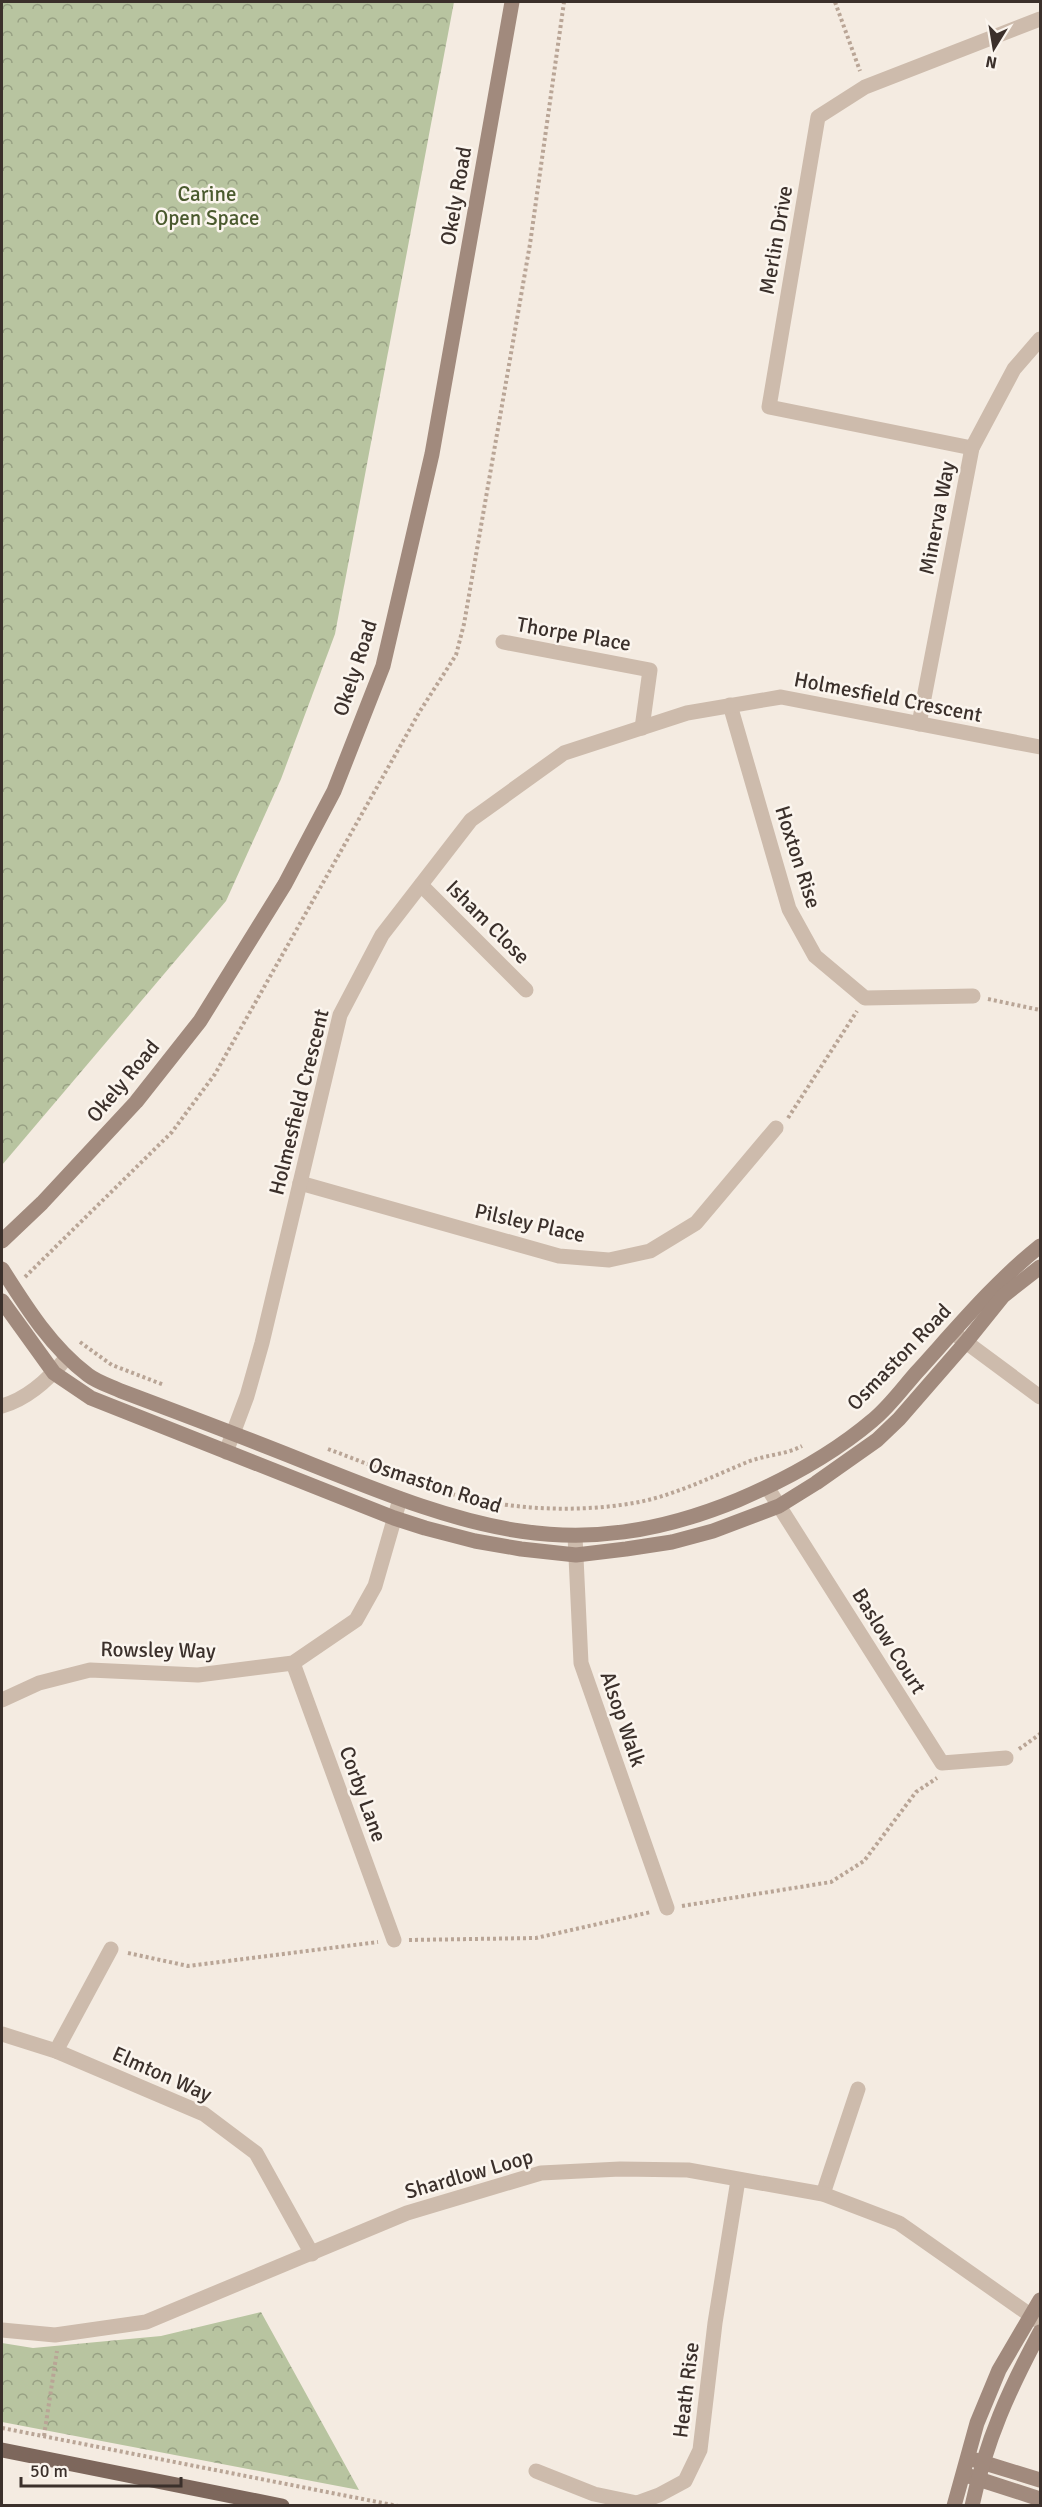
<svg xmlns="http://www.w3.org/2000/svg" width="1042" height="2507" viewBox="0 0 1042 2507" font-family="Signika,sans-serif">
<style>
.park{fill:url(#park-crowns)}
.lines{fill:none;stroke-linecap:round;stroke-linejoin:round}
.path{stroke:#b9a596;stroke-width:4;stroke-dasharray:3 3;stroke-linecap:butt}
.street{stroke:#cdbbac;stroke-width:15}
.secondary{stroke:#a18a7d;stroke-width:15}
.primary{stroke:#7d675c;stroke-width:15}
.labels{text-anchor:middle;dominant-baseline:central;stroke-width:5;stroke-linejoin:round;paint-order:stroke}
.park-label{font-size:21px;fill:#4a5a2e;stroke:#fbf5ee}
.street-label{font-size:21px;fill:#3b302b;stroke:#fbf5ee}
</style>
<defs>
<pattern id="park-crowns" width="20" height="18" patternUnits="userSpaceOnUse" patternTransform="scale(1.5)"><rect width="20" height="18" fill="#b8c4a0"/><path d="M2 6a3 3 0 1 1 6 0M12 15a3 3 0 1 1 6 0" fill="none" stroke="#97a083"/></pattern>
</defs>
<rect width="100%" height="100%" fill="#f4ebe1"/>
<g class="park">
<path d="M2,2H454L335,634L281,779L226,901L2,1165Z"/>
<path d="M261,2312L359,2490L2,2422V2343L33,2348L161,2336Z"/>
</g>
<g class="lines">
<g class="path">
<path d="M835,2L860,71"/>
<path d="M988,999L1040,1010"/>
<path d="M788,1118L857,1011"/>
<path d="M25,1277L172,1132L215,1074L420,711L456,655L464,624L530,244L564,2"/>
<path d="M80,1342L112,1365L164,1385"/>
<path d="M328,1449C363,1462 399,1477 435,1489C498,1509 569,1514 634,1503C673,1496 709,1478 745,1463C763,1455 785,1455 802,1446"/>
<path d="M1019,1749L1040,1734"/>
<path d="M682,1906L831,1882L864,1861L916,1792L937,1778"/>
<path d="M409,1940L536,1938L651,1912"/>
<path d="M128,1953L188,1966L378,1942"/>
<path d="M2,2428L398,2506"/>
<path d="M44,2436L57,2351"/>
</g>
<g class="street">
<path d="M972,448L769,407L818,117L865,87L1040,19"/>
<path d="M503,642L650,670L642,728"/>
<path d="M730,705L789,909L815,956L865,998L973,996"/>
<path d="M919,724L972,448L1014,369L1040,339"/>
<path d="M421,885L526,990"/>
<path d="M300,1183L559,1256L609,1260L650,1251L696,1223L776,1128"/>
<path d="M955,1334L1040,1397"/>
<path d="M2,1406C27,1399 50,1378 67,1357"/>
<path d="M226,1452L247,1396L262,1343L340,1015L382,935L471,820L564,753L687,713L781,697L1040,747"/>
<path d="M767,1487L942,1763L1006,1758"/>
<path d="M575,1536L581,1663L667,1908"/>
<path d="M293,1663L394,1940"/>
<path d="M2,1700L39,1683L90,1670L198,1675L293,1663L356,1620L375,1586L400,1499"/>
<path d="M2,2034L56,2051L204,2114L256,2153L312,2254"/>
<path d="M56,2051L111,1949"/>
<path d="M823,2194L858,2089"/>
<path d="M2,2330L55,2335L146,2322L407,2213L541,2173L620,2169L688,2170L823,2194L899,2223L1040,2322"/>
<path d="M536,2471L594,2494L637,2503L659,2495L685,2481L700,2450L715,2323L738,2180"/>
</g>
<g class="secondary">
<path d="M2,1241L42,1203L136,1102L200,1021L285,884L334,791L383,666L432,454L512,2"/>
<path d="M2,1269C26,1307 51,1347 88,1375C97,1382 110,1386 121,1391C185,1415 249,1439 313,1465C468,1527 573,1568 738,1500C785,1480 833,1454 873,1420C889,1407 902,1389 916,1373C956,1329 994,1283 1040,1246"/>
<path d="M2,1301L54,1373L91,1398L394,1518L425,1528L475,1541L521,1549L576,1555L626,1549L672,1542L713,1531L779,1506L816,1483L877,1440L899,1419L966,1342L1003,1296L1040,1267"/>
<path d="M975,2460L1040,2480"/>
<path d="M969,2476L1040,2499"/>
<path d="M954,2506L977,2423L999,2370L1040,2300"/>
<path d="M972,2506C986,2440 1009,2390 1040,2332"/>
</g>
<path class="primary" d="M2,2450L282,2506"/>
</g>
<g class="labels">
<g class="park-label">
<text x="207" y="194">Carine<tspan x="207" dy="24">Open Space</tspan></text>
</g>
<g class="street-label">
<text transform="translate(456 196) rotate(-80)">Okely Road</text>
<text transform="translate(776 240) rotate(-80)">Merlin Drive</text>
<text transform="translate(937 518) rotate(-79)">Minerva Way</text>
<text transform="translate(574 634) rotate(10)">Thorpe Place</text>
<text transform="translate(355 668) rotate(-72)">Okely Road</text>
<text transform="translate(888 697) rotate(11)">Holmesfield Crescent</text>
<text transform="translate(798 857) rotate(72)">Hoxton Rise</text>
<text transform="translate(488 922) rotate(45)">Isham Close</text>
<text transform="translate(123 1081) rotate(-50)">Okely Road</text>
<text transform="translate(299 1102) rotate(-76)">Holmesfield Crescent</text>
<text transform="translate(530 1223) rotate(13)">Pilsley Place</text>
<text transform="translate(899 1357) rotate(-46)">Osmaston Road</text>
<text transform="translate(435 1485) rotate(18)">Osmaston Road</text>
<text transform="translate(889 1641) rotate(58)">Baslow Court</text>
<text transform="translate(158 1650) rotate(1)">Rowsley Way</text>
<text transform="translate(623 1719) rotate(71)">Alsop Walk</text>
<text transform="translate(363 1794) rotate(70)">Corby Lane</text>
<text transform="translate(162 2074) rotate(24)">Elmton Way</text>
<text transform="translate(469 2174) rotate(-16)">Shardlow Loop</text>
<text transform="translate(686 2390) rotate(-83)">Heath Rise</text>
</g>
</g>
<rect width="1042" height="2507" fill="none" stroke="#3b302b" stroke-width="6"/>
<g transform="translate(994 48) rotate(191)" stroke="#fbf5ee" stroke-width="4.5" paint-order="stroke">
<path d="M0-4.5L10 22L0 15L-10 22Z" fill="#3b302b"/>
<text y="-9" font-size="16" font-weight="bold" text-anchor="middle" fill="#3b302b">N</text>
</g>
<path d="M21 2477v9h160v-9" fill="none" stroke="#3b302b" stroke-width="3"/>
<text x="30" y="2477" font-size="18" fill="#3b302b" stroke="#fbf5ee" stroke-width="4.5" paint-order="stroke">50 m</text>
</svg>
